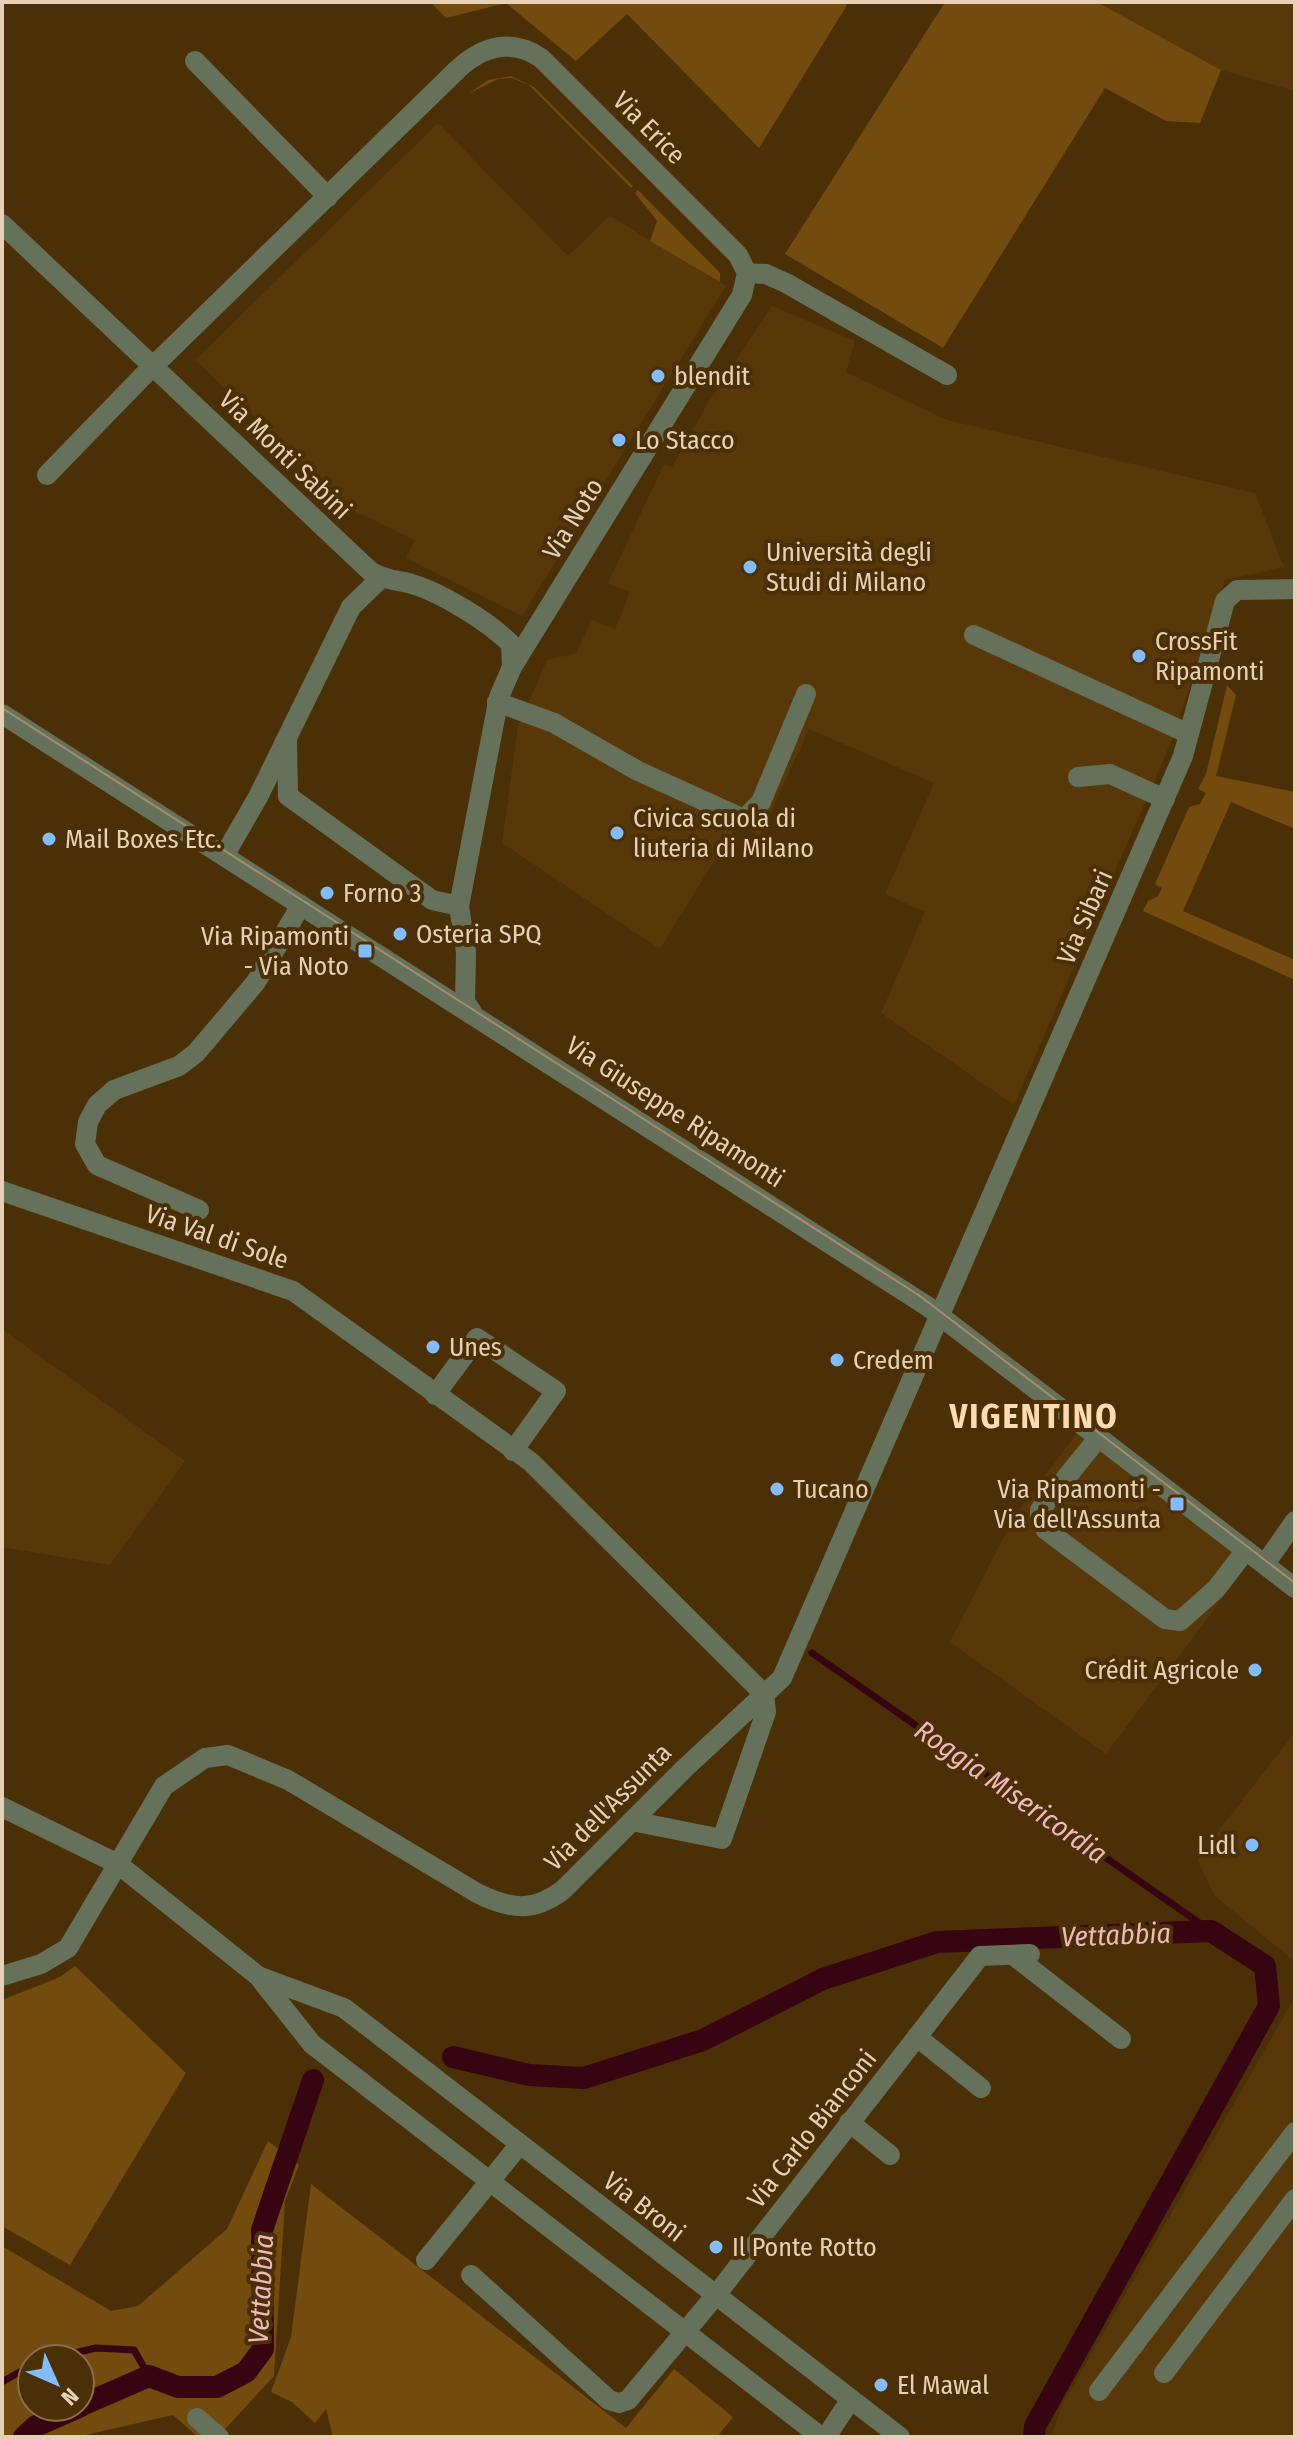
<svg xmlns="http://www.w3.org/2000/svg" width="1297" height="2439" viewBox="0 0 1297 2439" font-family="'Fira Sans Condensed',sans-serif">
<style>
.built{fill:#583808}
.green{fill:#734b0e;fill-rule:evenodd}
.lines{fill:none;stroke-linecap:round;stroke-linejoin:round}
.stream{stroke:#370512;stroke-width:7}
.canal{stroke:#370512;stroke-width:22}
.minor{stroke:#65715b;stroke-width:20}
.tram{stroke:#a58d6d;stroke-width:2}
.poi-dot{fill:#82bcfa;stroke:#4b2f06;stroke-width:3}
.labels{text-anchor:middle;dominant-baseline:central;stroke-width:8;stroke-linejoin:round;paint-order:stroke}
.street-label{font-size:26px;fill:#e6d1b7;stroke:#4b2f06}
.poi-label{font-size:26px;fill:#e6d1b7;stroke:#4b2f06;text-anchor:start}
.water-label{font-size:28px;font-style:italic;fill:#efb8be;stroke:#4b2f06}
.district-label{font-size:34px;font-weight:bold;letter-spacing:2px;fill:#fddab1;stroke:#4b2f06}
</style>
<rect width="100%" height="100%" fill="#4b2f06"/>
<g class="built">
<path d="M1097,2H1295V91L1221,70Z"/>
<path d="M438,123L568,256L610,216L726,286L522,616L406,558L415,540L352,510L195,360Z"/>
<path d="M772,306L855,341L846,372L947,420L1255,493L1284,567L1225,580L1172,740L1014,1105L881,1013L925,912L885,894L934,783L809,729L760,836L737,824L660,949L502,843L518,726L547,660L576,653L592,620L615,629L630,593L608,583L664,464L672,467L709,401Z"/>
<path d="M2,1329L185,1461L110,1565L2,1547Z"/>
<path d="M1083,1425L1254,1556L1106,1754L950,1642L1014,1517Z"/>
<path d="M1295,1732V1962L1214,1895L1197,1859Z"/>
<path d="M1295,1997V2437H1051L1062,2405Z"/>
</g>
<g class="green">
<path d="M430,2H841L847,5L759,148L627,14L576,61L506,3L446,18Z"/>
<path d="M945,2H1097L1221,70L1200,123L1166,121L1105,88L943,348L785,254Z"/>
<path d="M511,76L534,87L633,186L631,188L529,85L512,78L498,79L468,94L488,80Z"/>
<path d="M638,190L720,273V282L650,241L657,221L635,193Z"/>
<path d="M1227,685L1236,695L1216,776L1295,792V829L1231,802L1183,911L1295,960V980L1143,911L1148,901L1157,897L1162,888L1155,884L1189,807L1200,804L1206,793L1198,789L1206,774Z"/>
<path d="M75,1966L186,2073L70,2265L2,2226V2000L60,1977Z"/>
<path d="M268,2141L299,2165L285,2201L274,2376L218,2437H198L173,2415L77,2437H2V2246L111,2311L138,2306L227,2229ZM32,2359H80V2407H32Z"/>
<path d="M311,2184L626,2428L674,2369L733,2417L717,2437H333L326,2409L315,2423L292,2402L271,2392L291,2337Z"/>
</g>
<g class="lines">
<g class="stream">
<path d="M812,1653L1211,1931"/>
<path d="M49,2359L96,2348L134,2350L149,2376"/>
<path d="M2,2382L32,2365"/>
</g>
<g class="canal">
<path d="M453,2057L529,2075L584,2078L703,2040L823,1979L937,1942L1211,1931L1265,1966L1269,2006L1035,2426L1034,2437"/>
<path d="M80,2406L149,2376L178,2387H217L246,2372L263,2349L262,2230L313,2080"/>
<path d="M24,2437L36,2426L79,2407"/>
</g>
<g class="minor">
<path d="M195,61L328,197"/>
<path d="M2,224L370,571C383,580 397,580 412,584C442,593 489,622 511,644L512,667"/>
<path d="M747,273L766,274L786,283L947,375"/>
<path d="M47,475L142,377L458,69C483,46 511,38 541,58L738,255L747,273L742,295L512,667L499,697L459,906L466,952L465,1002L472,1012"/>
<path d="M974,635L1189,734"/>
<path d="M497,702L554,723L638,771L744,819L761,802L806,694"/>
<path d="M2,714L927,1306L1295,1588"/>
<path d="M287,741L288,796L432,900L459,906"/>
<path d="M1078,777L1110,774L1165,799"/>
<path d="M224,856L258,797L351,607L381,578"/>
<path d="M2,1191L293,1291L531,1462L764,1694"/>
<path d="M199,1210L97,1165L85,1144L88,1122L97,1105L114,1090L179,1066L196,1053L256,982L301,905"/>
<path d="M435,1395L477,1338L556,1391L513,1451"/>
<path d="M1099,1437L1040,1510V1520L1046,1530L1165,1619L1180,1621L1216,1589L1246,1550"/>
<path d="M1265,1564L1295,1521"/>
<path d="M2,1807L118,1864L258,1976L312,2044L821,2437"/>
<path d="M632,1821L722,1839L766,1712L764,1694"/>
<path d="M1013,1955L1121,2039"/>
<path d="M2,1976L41,1964L68,1948L164,1786L205,1758L228,1755L288,1780L477,1893C509,1909 533,1913 563,1890L685,1768L782,1678L1183,756L1225,601L1237,590L1295,589"/>
<path d="M258,1976L344,2008L900,2437"/>
<path d="M917,2037L981,2088"/>
<path d="M849,2122L890,2155"/>
<path d="M426,2260L520,2144"/>
<path d="M471,2275L609,2400L619,2403L628,2400L716,2295L980,1956L1030,1954"/>
<path d="M1164,2373L1295,2199"/>
<path d="M1099,2391L1295,2132"/>
<path d="M197,2418L219,2437"/>
<path d="M826,2437L851,2399"/>
</g>
<path class="tram" d="M2,708L920,1296L1295,1583"/>
</g>
<g class="poi-dot">
<circle cx="658" cy="376" r="8"/>
<circle cx="619" cy="440" r="8"/>
<circle cx="750" cy="567" r="8"/>
<circle cx="1139" cy="656" r="8"/>
<circle cx="617" cy="833" r="8"/>
<circle cx="49" cy="839" r="8"/>
<circle cx="327" cy="893" r="8"/>
<circle cx="400" cy="934" r="8"/>
<rect x="357" y="943" width="16" height="16" rx="4"/>
<circle cx="433" cy="1347" r="8"/>
<circle cx="837" cy="1360" r="8"/>
<circle cx="777" cy="1489" r="8"/>
<rect x="1169" y="1496" width="16" height="16" rx="4"/>
<circle cx="1255" cy="1670" r="8"/>
<circle cx="1252" cy="1845" r="8"/>
<circle cx="716" cy="2247" r="8"/>
<circle cx="881" cy="2385" r="8"/>
</g>
<g class="labels">
<g class="street-label">
<text transform="translate(649 128) rotate(45)">Via Erice</text>
<text transform="translate(285 455) rotate(44)">Via Monti Sabini</text>
<text transform="translate(573 519) rotate(-58)">Via Noto</text>
<text transform="translate(1085 917) rotate(-66)">Via Sibari</text>
<text transform="translate(675 1112) rotate(33)">Via Giuseppe Ripamonti</text>
<text transform="translate(217 1237) rotate(19)">Via Val di Sole</text>
<text transform="translate(608 1807) rotate(-45)">Via dell'Assunta</text>
<text transform="translate(812 2129) rotate(-52)">Via Carlo Bianconi</text>
<text transform="translate(644 2207) rotate(38)">Via Broni</text>
</g>
<g class="poi-label">
<text x="674" y="376">blendit</text>
<text x="635" y="440">Lo Stacco</text>
<text x="766" y="552">Università degli<tspan x="766" dy="30">Studi di Milano</tspan></text>
<text x="1155" y="641">CrossFit<tspan x="1155" dy="30">Ripamonti</tspan></text>
<text x="633" y="818">Civica scuola di<tspan x="633" dy="30">liuteria di Milano</tspan></text>
<text x="65" y="839">Mail Boxes Etc.</text>
<text x="343" y="893">Forno 3</text>
<text x="416" y="934">Osteria SPQ</text>
<text x="349" y="936" text-anchor="end">Via Ripamonti<tspan x="349" dy="30">- Via Noto</tspan></text>
<text x="449" y="1347">Unes</text>
<text x="853" y="1360">Credem</text>
<text x="793" y="1489">Tucano</text>
<text x="1161" y="1489" text-anchor="end">Via Ripamonti -<tspan x="1161" dy="30">Via dell'Assunta</tspan></text>
<text x="1239" y="1670" text-anchor="end">Crédit Agricole</text>
<text x="1236" y="1845" text-anchor="end">Lidl</text>
<text x="732" y="2247">Il Ponte Rotto</text>
<text x="897" y="2385">El Mawal</text>
</g>
<g class="water-label">
<text transform="translate(1011 1792) rotate(35)">Roggia Misericordia</text>
<text transform="translate(1116 1935) rotate(-2)">Vettabbia</text>
<text transform="translate(261 2289) rotate(-87)">Vettabbia</text>
</g>
<g class="district-label">
<text x="1034" y="1416">VIGENTINO</text>
</g>
</g>
<rect width="1297" height="2439" fill="none" stroke="#e6d1b7" stroke-width="8"/>
<g transform="translate(56 2383) rotate(135)"><circle r="38" fill="#4b2f06" stroke="#89704d" stroke-width="2"/>
<path d="M0-6L14 30L0 20L-14 30Z" fill="#82bcfa"/>
<text y="-12" font-size="22" font-weight="bold" text-anchor="middle" fill="#e6d1b7">N</text>
</g>
</svg>
